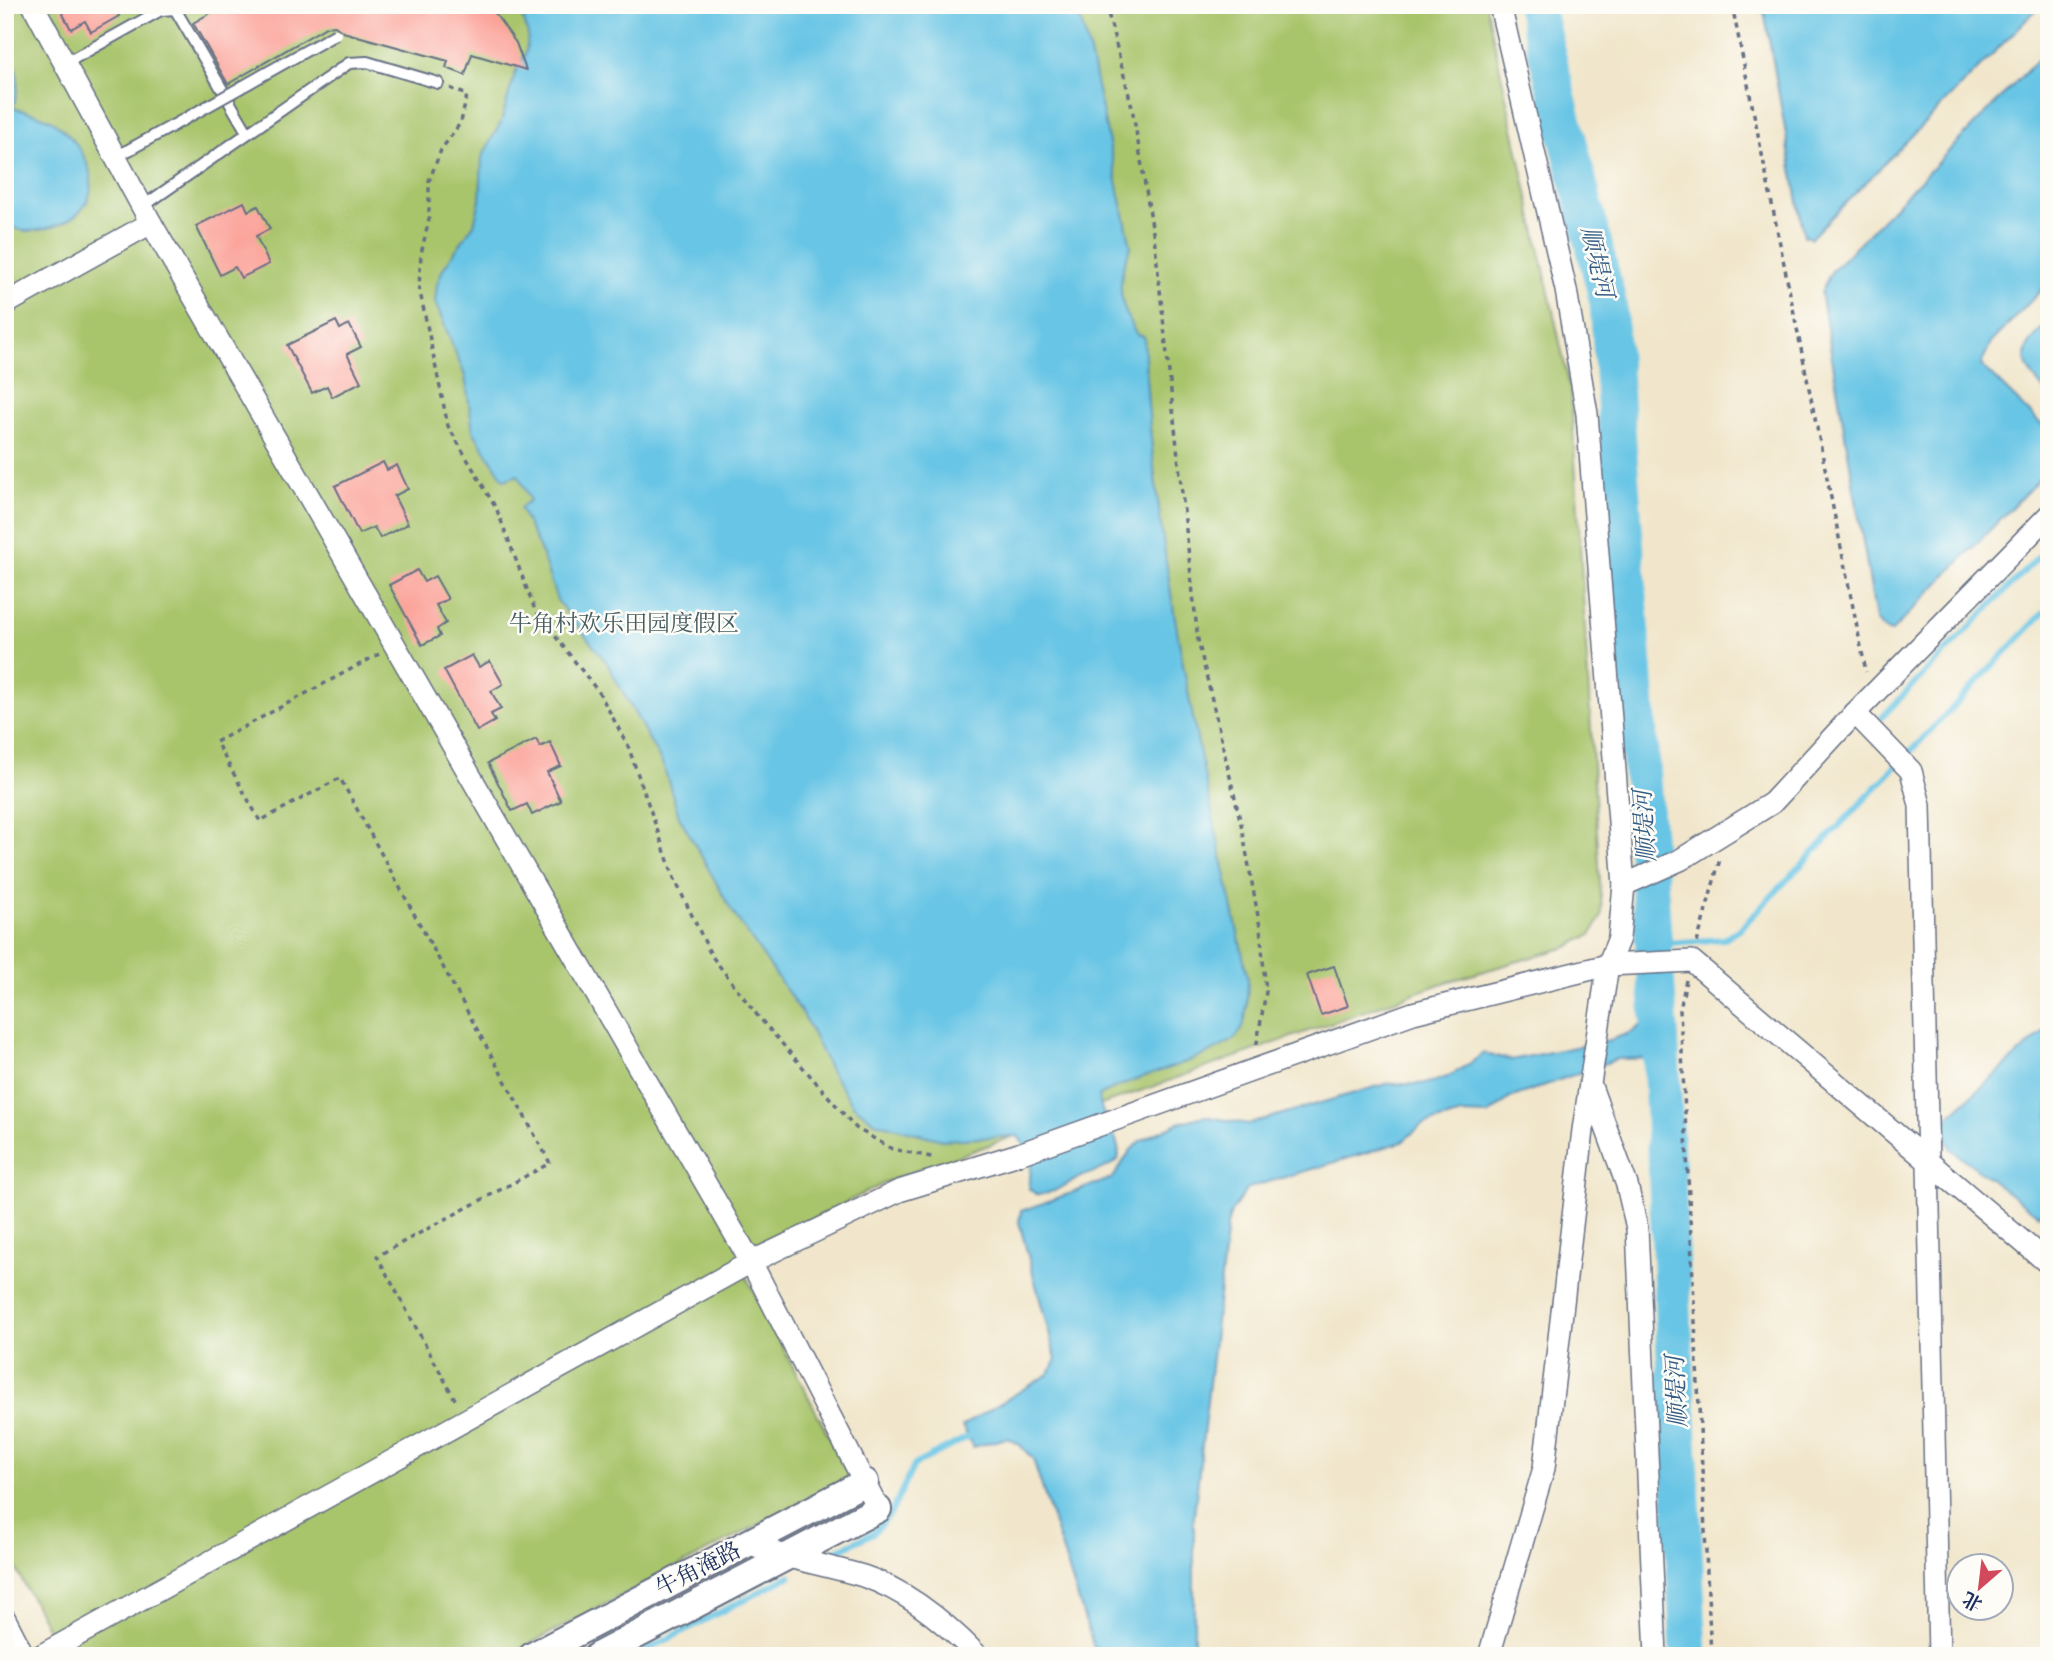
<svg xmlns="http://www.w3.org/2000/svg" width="2054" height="1661" viewBox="0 0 2054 1661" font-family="Cardo,'Noto Serif SC',serif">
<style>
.green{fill:#a9c56c;stroke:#627a65;stroke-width:2}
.water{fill:#67c5e5;stroke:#417aa2;stroke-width:2}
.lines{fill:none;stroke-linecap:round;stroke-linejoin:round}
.stream{stroke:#67c5e5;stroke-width:6}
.river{stroke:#67c5e5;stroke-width:37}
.building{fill:#fba198}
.service-casing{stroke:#666f84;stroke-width:14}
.minor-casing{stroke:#666f84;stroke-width:24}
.tertiary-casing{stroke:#666f84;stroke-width:30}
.path{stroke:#666f84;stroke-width:3.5;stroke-dasharray:5 5;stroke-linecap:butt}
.service{stroke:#fff;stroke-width:10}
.minor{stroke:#fff;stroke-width:21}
.tertiary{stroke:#fff;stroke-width:26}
.service-bridge-casing{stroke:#666f84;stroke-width:14;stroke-linecap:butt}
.service-bridge{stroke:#fff;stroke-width:10}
.labels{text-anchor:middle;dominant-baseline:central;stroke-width:5;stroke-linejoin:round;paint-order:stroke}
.park-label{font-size:23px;fill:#465c62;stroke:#fdfcf7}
.street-label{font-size:23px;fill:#1b2f5e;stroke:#fdfcf7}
.water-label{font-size:24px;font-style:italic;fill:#325c86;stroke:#fdfcf7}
</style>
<rect width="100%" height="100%" fill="#fdfcf7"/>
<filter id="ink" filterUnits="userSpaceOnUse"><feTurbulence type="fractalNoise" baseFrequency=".0143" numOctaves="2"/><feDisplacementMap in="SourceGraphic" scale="14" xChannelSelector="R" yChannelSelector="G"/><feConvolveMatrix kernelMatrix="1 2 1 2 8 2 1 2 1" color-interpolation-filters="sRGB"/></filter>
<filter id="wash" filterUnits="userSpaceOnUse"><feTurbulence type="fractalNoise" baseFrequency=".00686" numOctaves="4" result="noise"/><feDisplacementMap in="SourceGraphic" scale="28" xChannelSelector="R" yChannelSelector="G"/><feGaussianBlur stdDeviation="1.57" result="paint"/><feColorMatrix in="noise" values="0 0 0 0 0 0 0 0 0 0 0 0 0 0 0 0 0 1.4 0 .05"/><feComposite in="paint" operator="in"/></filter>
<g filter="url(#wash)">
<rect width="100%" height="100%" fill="#f1e6cb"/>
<path class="green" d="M5,5H1486L1571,393L1602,915L1592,934L1567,947L1440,984L891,1180L736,1257L850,1477L506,1656H62L5,1548Z"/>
<g class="water">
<path d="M510,5H1076L1090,53L1131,247C1115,277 1119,307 1137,335L1144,336C1153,554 1202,766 1248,979C1247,995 1248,1012 1243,1027C1232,1057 1130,1075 1099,1096C1100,1119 1123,1138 1118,1160C1106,1169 1096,1171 1083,1176C1066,1184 1056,1193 1037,1195L1029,1189L1032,1157L1018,1136L942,1140L875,1122L853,1105L830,1070L804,1016L732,911L679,816L663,765L607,663L557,600L541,552L520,508L530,500L518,475L504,480L473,431L465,376L435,302L437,284L443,269L474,224L480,200L482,157L501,122L515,73L526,52L528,35L524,20Z"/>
<path d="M1763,5H2041L1811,238L1804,236Z"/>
<path d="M5,45C19,67 21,82 13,108C26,112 42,114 54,122C102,159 110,217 40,230C27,232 16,232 5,222Z"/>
<path d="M2049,48V282L1991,342L1981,365L2049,432V469L1891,632L1882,628L1876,619L1821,292L1831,272Z"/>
<path d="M2049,321V396C2019,360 2015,356 2049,321Z"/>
<path d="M1659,1012L1661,1058L1617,1059L1510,1098L1488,1115L1462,1114L1422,1125L1402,1142L1248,1188L1231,1212L1227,1226L1194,1515V1646C1166,1661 1124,1655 1094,1648L1033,1459L1019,1444L1007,1438L973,1447L962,1426L1049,1374L1056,1359L1019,1222L1021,1211L1113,1178L1130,1151L1140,1141L1178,1123L1204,1116L1248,1124L1389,1083C1433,1088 1450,1079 1484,1053L1511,1060L1610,1040L1632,1032Z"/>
<path d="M2049,1027V1204L2038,1215L1951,1149L1941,1123Z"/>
</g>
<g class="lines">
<g class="stream">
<path d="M1882,717L2049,546"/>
<path d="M1654,944L1724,939L1741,928L2049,607"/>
<path d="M833,1553L873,1533L883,1522L892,1511L914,1465L968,1437"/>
<path d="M635,1656L790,1576"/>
</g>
<path class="river" d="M1535,5L1608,302L1660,1033L1689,1656"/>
</g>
<g id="blocks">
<g class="building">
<path d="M58,5H114L119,16L91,32L85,21L71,29Z"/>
<path d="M224,5H489L516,43L526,70L472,54L465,75L446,68L448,61L343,32L335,26L326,27L228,84L193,23Z"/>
<path d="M244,202L248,211L258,206L270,229L256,236L269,264L241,278L235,267L220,275L196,226Z"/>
<path d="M336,321L340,329L349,324L361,347L347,354L361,382L332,397L327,386L312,393L287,345Z"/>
<path d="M383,462L387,470L397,465L408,489L394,496L408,524L380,538L374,527L359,534L335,486Z"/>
<path d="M417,570L424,582L435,576L448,599L436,605L446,623L437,629L440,636L422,645L389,585Z"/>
<path d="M472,655L479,667L490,661L503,684L491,691L501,709L491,714L495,721L477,731L444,670Z"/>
<path d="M536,739L540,747L550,742L561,766L547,772L561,801L532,815L527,804L512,811L488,763Z"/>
<path d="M1334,966L1348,1006L1321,1015L1307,975Z"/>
</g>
</g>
</g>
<g filter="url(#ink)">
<use href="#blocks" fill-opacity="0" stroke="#666f84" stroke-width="2"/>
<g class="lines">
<defs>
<g id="service">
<path d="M64,64L161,10L175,9L247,132"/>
<path d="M114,158L174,125"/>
<path d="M142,207L349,63L367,62L438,83"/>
</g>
<g id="minor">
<path d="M33,5L151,223L751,1262L878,1509"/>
<path d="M5,304L151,223"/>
<path d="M1855,713L1911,771L1920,805L1939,1656"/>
<path d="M1624,885L1680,860L1772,803L1855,713L2049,515"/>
<path d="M1592,1089L1627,1185L1637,1228L1656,1656"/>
<path d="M749,1543C789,1560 823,1564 863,1576C906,1590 947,1624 978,1656"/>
<path d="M5,1619L24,1656"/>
<path d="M40,1656L751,1262L899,1191L1019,1154L1413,1013L1608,965L1692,961L2049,1264"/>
<path d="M1489,1656L1544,1468L1583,1130L1608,965L1619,938L1624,885L1587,414L1566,290L1500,5"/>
</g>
<g id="tertiary">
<path d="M532,1656L865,1482"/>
<path d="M597,1656L878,1509"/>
</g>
</defs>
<use href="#service" class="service-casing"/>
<use href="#minor" class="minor-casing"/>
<use href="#tertiary" class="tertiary-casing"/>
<g class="path">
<path d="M1106,5L1132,107L1155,244L1198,640L1242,828L1260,927L1266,992L1256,1048"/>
<path d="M1732,5L1866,672"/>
<path d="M450,88L467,95L461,122L441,150L429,181V219L421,254L419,287L448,426L497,510L535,610L600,694L628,746L674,878L711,955L757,1015L856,1128L892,1149L936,1158"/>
<path d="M379,654L216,742L260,821L340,778L550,1163L377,1256L457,1403"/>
<path d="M1697,943L1720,859"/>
<path d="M1686,980L1680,1010L1711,1656"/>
</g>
<use href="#service" class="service"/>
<use href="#minor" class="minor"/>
<use href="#tertiary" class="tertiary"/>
<defs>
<path id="service-bridge" d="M174,125L336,34"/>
</defs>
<use href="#service-bridge" class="service-bridge-casing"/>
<use href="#service-bridge" class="service-bridge"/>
</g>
</g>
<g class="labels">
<g class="park-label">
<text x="624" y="623">牛角村欢乐田园度假区</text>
</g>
<g class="street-label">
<text transform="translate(698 1569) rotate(-27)">牛角淹路</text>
</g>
<g class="water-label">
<text transform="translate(1597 262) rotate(77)">顺堤河</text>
<text transform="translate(1645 826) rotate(-94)">顺堤河</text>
<text transform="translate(1677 1392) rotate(-93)">顺堤河</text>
</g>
</g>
<rect width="2054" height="1661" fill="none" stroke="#fdfcf7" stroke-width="28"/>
<g transform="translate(1980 1587) rotate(208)"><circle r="33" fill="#fdfcf7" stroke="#a3aaba" stroke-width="2"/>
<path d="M0-5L12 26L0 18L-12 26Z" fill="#d1495b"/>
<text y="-10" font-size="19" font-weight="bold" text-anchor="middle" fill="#1b2f5e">北</text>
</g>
</svg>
